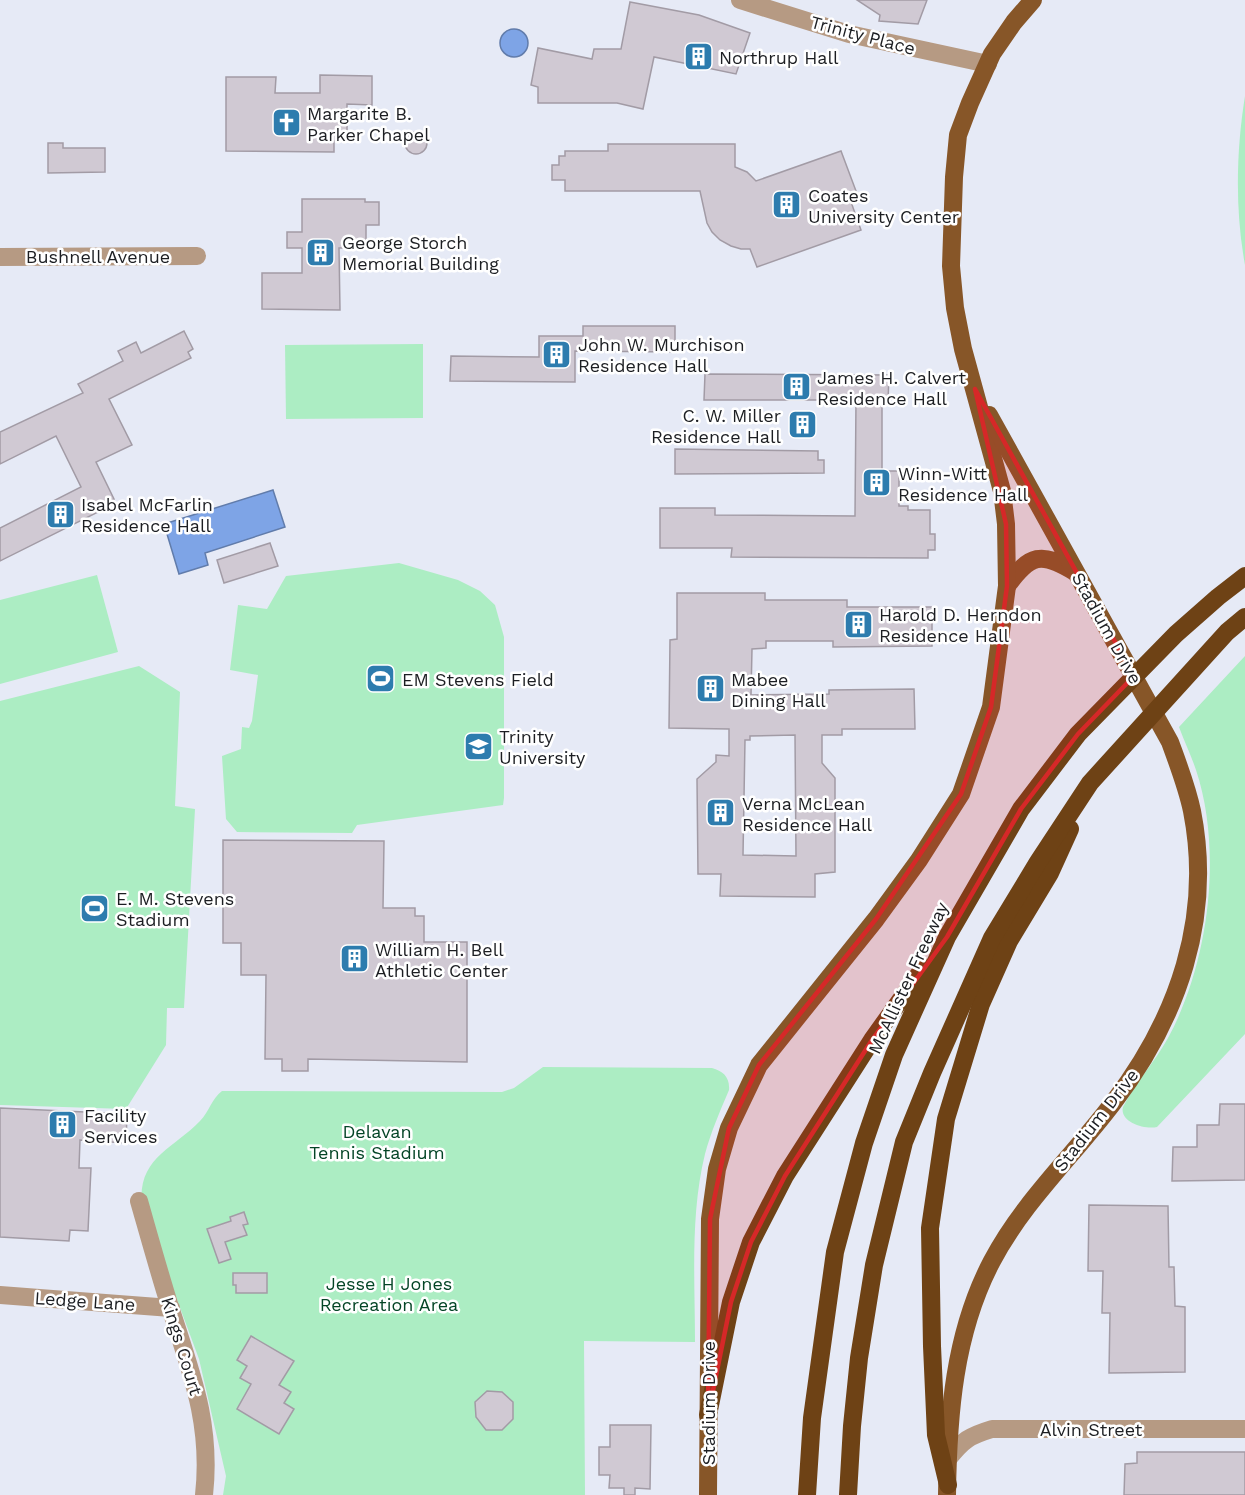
<svg xmlns="http://www.w3.org/2000/svg" width="1245" height="1495" viewBox="0 0 1245 1495" font-family="'Work Sans',sans-serif">
<style>
.green{fill:#acedc3}
.water{fill:#7ea4e6;stroke:#617cab;stroke-width:1.5}
.building{fill:#d0c9d3;stroke:#a29ba5;stroke-width:1.5;fill-rule:evenodd}
.lines{fill:none;stroke-linecap:round;stroke-linejoin:round}
.minor{stroke:#b69a83;stroke-width:18}
.major{stroke:#875628;stroke-width:18}
.highway{stroke:#6e4215;stroke-width:18}
.marked{fill:#d62828;fill-opacity:0.2;stroke:#d62828;stroke-width:4.5;stroke-linejoin:round}
.labels{text-anchor:middle;dominant-baseline:central;stroke-width:5;stroke-linejoin:round;paint-order:stroke}
.street-label{font-size:18px;fill:#1c1e22;stroke:#fff}
.poi-label{font-size:18px;fill:#1c1e22;stroke:#fff;text-anchor:start}
.park-label{font-size:18px;fill:#044526;stroke:#fff}
</style>
<rect width="100%" height="100%" fill="#e6eaf6"/>
<g class="green">
<path d="M1245,96V265C1235,211 1236,151 1245,96Z"/>
<path d="M423,344V418L286,419L285,345Z"/>
<path d="M399,563L458,580L480,591L495,605L504,637V798L503,805L357,825L352,833L237,832L226,819L222,756L241,749L242,727L249,728L252,721L258,675L230,670L238,605L267,609L286,576Z"/>
<path d="M97,575L118,652L0,684V600Z"/>
<path d="M1245,656V1034L1157,1127C1145,1130 1119,1122 1123,1107C1135,1083 1155,1062 1168,1038C1209,963 1223,851 1196,770C1191,755 1184,741 1179,727Z"/>
<path d="M139,666L180,692L175,806L195,809L184,1008H167L166,1045L126,1109L0,1105V701Z"/>
<path d="M543,1067L712,1068C723,1071 730,1077 729,1090C720,1111 711,1132 705,1154C690,1215 695,1280 695,1342L584,1341L585,1495H223L226,1476L199,1359L142,1205C137,1158 173,1149 200,1121C209,1112 212,1098 222,1091L502,1092L514,1088Z"/>
</g>
<g class="water">
<circle cx="514" cy="43" r="14"/>
<path d="M273,490L285,527L205,553L208,565L179,574L164,524Z"/>
</g>
<g class="building">
<path d="M857,0H927L918,24L879,21L880,15Z"/>
<path d="M630,2L699,15L750,33L736,74L654,57L643,109L617,103H538V87L531,85L538,48L592,59L594,49H621Z"/>
<path d="M320,75L372,76V105L347,104V141H334V152L226,151V77H276L275,93H320Z"/>
<circle cx="416" cy="143" r="11"/>
<path d="M48,143H63V148H105V172L48,173Z"/>
<path d="M608,144H735V167L747,172L756,181L841,151L859,199L851,202L861,230L757,267L750,249H741L731,246L720,240L712,232L707,223L700,191H565V180H552V165H559V156H565V151H608Z"/>
<path d="M302,199H365V202H379V225H366V248H339L340,310L262,309V273H302V248H287V232H302Z"/>
<path d="M583,326H675V352L575,351V382L450,381L451,356L539,357V336H583Z"/>
<path d="M184,331L193,349L188,352L191,358L109,399L132,445L96,462L114,499L108,501L110,506L0,561V528L81,487L56,436L0,464V432L83,393L78,384L123,361L118,351L136,342L141,353Z"/>
<path d="M705,374L889,375L888,401H882V471H899V506H908V510H930V534H935V550H928V558L731,557L732,548H660V508H715V515L855,516L856,400H704Z"/>
<path d="M675,449L818,451V460H824V473L675,474Z"/>
<path d="M270,543L278,566L224,583L217,560Z"/>
<path d="M677,593H765V600H847V607H932V646L833,647V641H766V648L752,649L751,695L829,694V690L914,689L915,729H842V735H822V763L835,778V872L815,874V897L720,896L721,874H698L697,779L716,762V755L729,756V729L669,728L670,640L677,639ZM795,735L796,856L743,855L745,740H750V736Z"/>
<path d="M223,840L384,841L383,908H415V916H424V942H467V1062L308,1059V1071H282V1059H265L266,975H241V943H223Z"/>
<path d="M1220,1104H1245V1180L1172,1181L1173,1147H1197V1125H1219Z"/>
<path d="M0,1108L127,1114L126,1143L80,1140L79,1168H91L88,1231L70,1230L69,1241L0,1237Z"/>
<path d="M1089,1205L1168,1206L1169,1267H1174L1175,1306L1185,1307V1372L1109,1373L1110,1313H1102L1103,1271H1088Z"/>
<path d="M244,1212L248,1224L243,1225L247,1235L225,1242L231,1259L219,1263L207,1229L231,1221L230,1217Z"/>
<path d="M233,1273H267V1293H236V1285H233Z"/>
<path d="M251,1336L294,1361L279,1385L291,1392L284,1403L294,1409L279,1434L237,1409L251,1384L240,1378L247,1366L237,1360Z"/>
<path d="M487,1391L502,1392L513,1402V1419L502,1430H486L476,1417L475,1402Z"/>
<path d="M610,1425H651L650,1489L635,1488V1495H624V1488H609L610,1475H599V1447H610Z"/>
<path d="M1137,1452H1245V1495H1124L1125,1464L1137,1463Z"/>
</g>
<g class="lines">
<g class="minor">
<path d="M740,0L849,34L988,64"/>
<path d="M0,257L197,256"/>
<path d="M139,1201C149,1236 159,1272 170,1307C191,1372 212,1424 204,1495"/>
<path d="M0,1295L171,1308"/>
<path d="M948,1459C963,1440 969,1436 992,1429H1245"/>
</g>
<g class="major">
<path d="M1007,586C1030,554 1041,551 1075,572"/>
<path d="M708,1495L710,1219L717,1169L729,1128L759,1065L876,919L919,860L961,794L991,707L1007,586L1006,524L1002,491L963,349L955,308L951,266L954,177L958,135L970,103L992,54L1014,22L1033,0"/>
<path d="M947,1495C948,1415 954,1333 992,1261C1023,1202 1073,1156 1113,1103C1178,1018 1213,918 1192,811C1187,787 1178,764 1170,742L989,415"/>
</g>
<g class="highway">
<path d="M708,1415L731,1302L751,1242L785,1176L872,1040L924,967"/>
<path d="M948,1485L936,1435L932,1346L930,1228L946,1119L981,1004L1009,941L1050,873L1070,829"/>
<path d="M807,1495L812,1418L835,1252L864,1143L894,1055L947,937L1021,809L1078,734L1176,634L1218,597L1245,576"/>
<path d="M848,1495L852,1426L859,1358L874,1265L904,1142L932,1073L992,938L1038,862L1090,783L1227,632L1245,617"/>
</g>
</g>
<path class="marked" d="M975,389L1134,676L1078,734L1021,809L947,937L872,1040L785,1176L751,1242L731,1302L708,1415L710,1219L729,1128L759,1065L876,919L961,794L991,707L1007,586L1006,524Z"/>
<defs>
<symbol id="building-square" viewBox="-11 -11 22 22"><rect x="-9" y="-9" width="18" height="18" rx="4" fill="#2d7cae" stroke="#fff"/><path d="M-4-6H4V6H1V3H-1V6H-4ZM-2.5-4.3h1.7v1.8h-1.7ZM.8-4.3h1.7v1.8H.8ZM-2.5-1h1.7V.8h-1.7ZM.8-1h1.7V.8H.8Z" fill="#fff"/></symbol>
<symbol id="church-square" viewBox="-11 -11 22 22"><rect x="-9" y="-9" width="18" height="18" rx="4" fill="#2d7cae" stroke="#fff"/><path d="M-1.2-6h2.4v3.5h3.3v2.4h-3.3V6h-2.4V-.1h-3.3v-2.4h3.3Z" fill="#fff"/></symbol>
<symbol id="stadium-square" viewBox="-11 -11 22 22"><rect x="-9" y="-9" width="18" height="18" rx="4" fill="#2d7cae" stroke="#fff"/><path d="M0-5a6.5 5 0 1 0 0 10a6.5 5 0 1 0 0-10ZM-3.5-1.8h7v3.6h-7Z" fill="#fff"/></symbol>
<symbol id="university-square" viewBox="-11 -11 22 22"><rect x="-9" y="-9" width="18" height="18" rx="4" fill="#2d7cae" stroke="#fff"/><path d="M0-5L7-2L0 1L-7-2ZM-4 1L0 2.5L4 1V4Q0 6-4 4Z" fill="#fff"/></symbol>
</defs>
<g fill-rule="evenodd">
<use href="#building-square" x="682" y="40" width="33" height="33"/>
<use href="#church-square" x="270" y="106" width="33" height="33"/>
<use href="#building-square" x="770" y="188" width="33" height="33"/>
<use href="#building-square" x="304" y="236" width="33" height="33"/>
<use href="#building-square" x="540" y="338" width="33" height="33"/>
<use href="#building-square" x="780" y="370" width="33" height="33"/>
<use href="#building-square" x="786" y="408" width="33" height="33"/>
<use href="#building-square" x="860" y="466" width="33" height="33"/>
<use href="#building-square" x="44" y="498" width="33" height="33"/>
<use href="#building-square" x="842" y="608" width="33" height="33"/>
<use href="#stadium-square" x="364" y="662" width="33" height="33"/>
<use href="#building-square" x="694" y="672" width="33" height="33"/>
<use href="#university-square" x="462" y="730" width="33" height="33"/>
<use href="#building-square" x="704" y="796" width="33" height="33"/>
<use href="#stadium-square" x="78" y="892" width="33" height="33"/>
<use href="#building-square" x="338" y="942" width="33" height="33"/>
<use href="#building-square" x="46" y="1108" width="33" height="33"/>
</g>
<g class="labels">
<g class="street-label">
<text transform="translate(863 35) rotate(15)">Trinity Place</text>
<text x="98" y="256">Bushnell Avenue</text>
<text transform="translate(1107 628) rotate(61)">Stadium Drive</text>
<text transform="translate(908 978) rotate(-65)">McAllister Freeway</text>
<text transform="translate(1096 1120) rotate(-52)">Stadium Drive</text>
<text transform="translate(85 1301) rotate(4)">Ledge Lane</text>
<text transform="translate(182 1346) rotate(73)">Kings Court</text>
<text transform="translate(708 1403) rotate(-90)">Stadium Drive</text>
<text x="1091" y="1429">Alvin Street</text>
</g>
<g class="poi-label">
<text x="719" y="57">Northrup Hall</text>
<text x="307" y="113">Margarite B.<tspan x="307" dy="21">Parker Chapel</tspan></text>
<text x="808" y="195">Coates<tspan x="808" dy="21">University Center</tspan></text>
<text x="342" y="242">George Storch<tspan x="342" dy="21">Memorial Building</tspan></text>
<text x="578" y="344">John W. Murchison<tspan x="578" dy="21">Residence Hall</tspan></text>
<text x="817" y="377">James H. Calvert<tspan x="817" dy="21">Residence Hall</tspan></text>
<text x="781" y="415" text-anchor="end">C. W. Miller<tspan x="781" dy="21">Residence Hall</tspan></text>
<text x="898" y="473">Winn-Witt<tspan x="898" dy="21">Residence Hall</tspan></text>
<text x="81" y="504">Isabel McFarlin<tspan x="81" dy="21">Residence Hall</tspan></text>
<text x="879" y="614">Harold D. Herndon<tspan x="879" dy="21">Residence Hall</tspan></text>
<text x="402" y="679">EM Stevens Field</text>
<text x="731" y="679">Mabee<tspan x="731" dy="21">Dining Hall</tspan></text>
<text x="499" y="736">Trinity<tspan x="499" dy="21">University</tspan></text>
<text x="742" y="803">Verna McLean<tspan x="742" dy="21">Residence Hall</tspan></text>
<text x="116" y="898">E. M. Stevens<tspan x="116" dy="21">Stadium</tspan></text>
<text x="375" y="949">William H. Bell<tspan x="375" dy="21">Athletic Center</tspan></text>
<text x="84" y="1115">Facility<tspan x="84" dy="21">Services</tspan></text>
</g>
<g class="park-label">
<text x="377" y="1131">Delavan<tspan x="377" dy="21">Tennis Stadium</tspan></text>
<text x="389" y="1283">Jesse H Jones<tspan x="389" dy="21">Recreation Area</tspan></text>
</g>
</g>
</svg>
